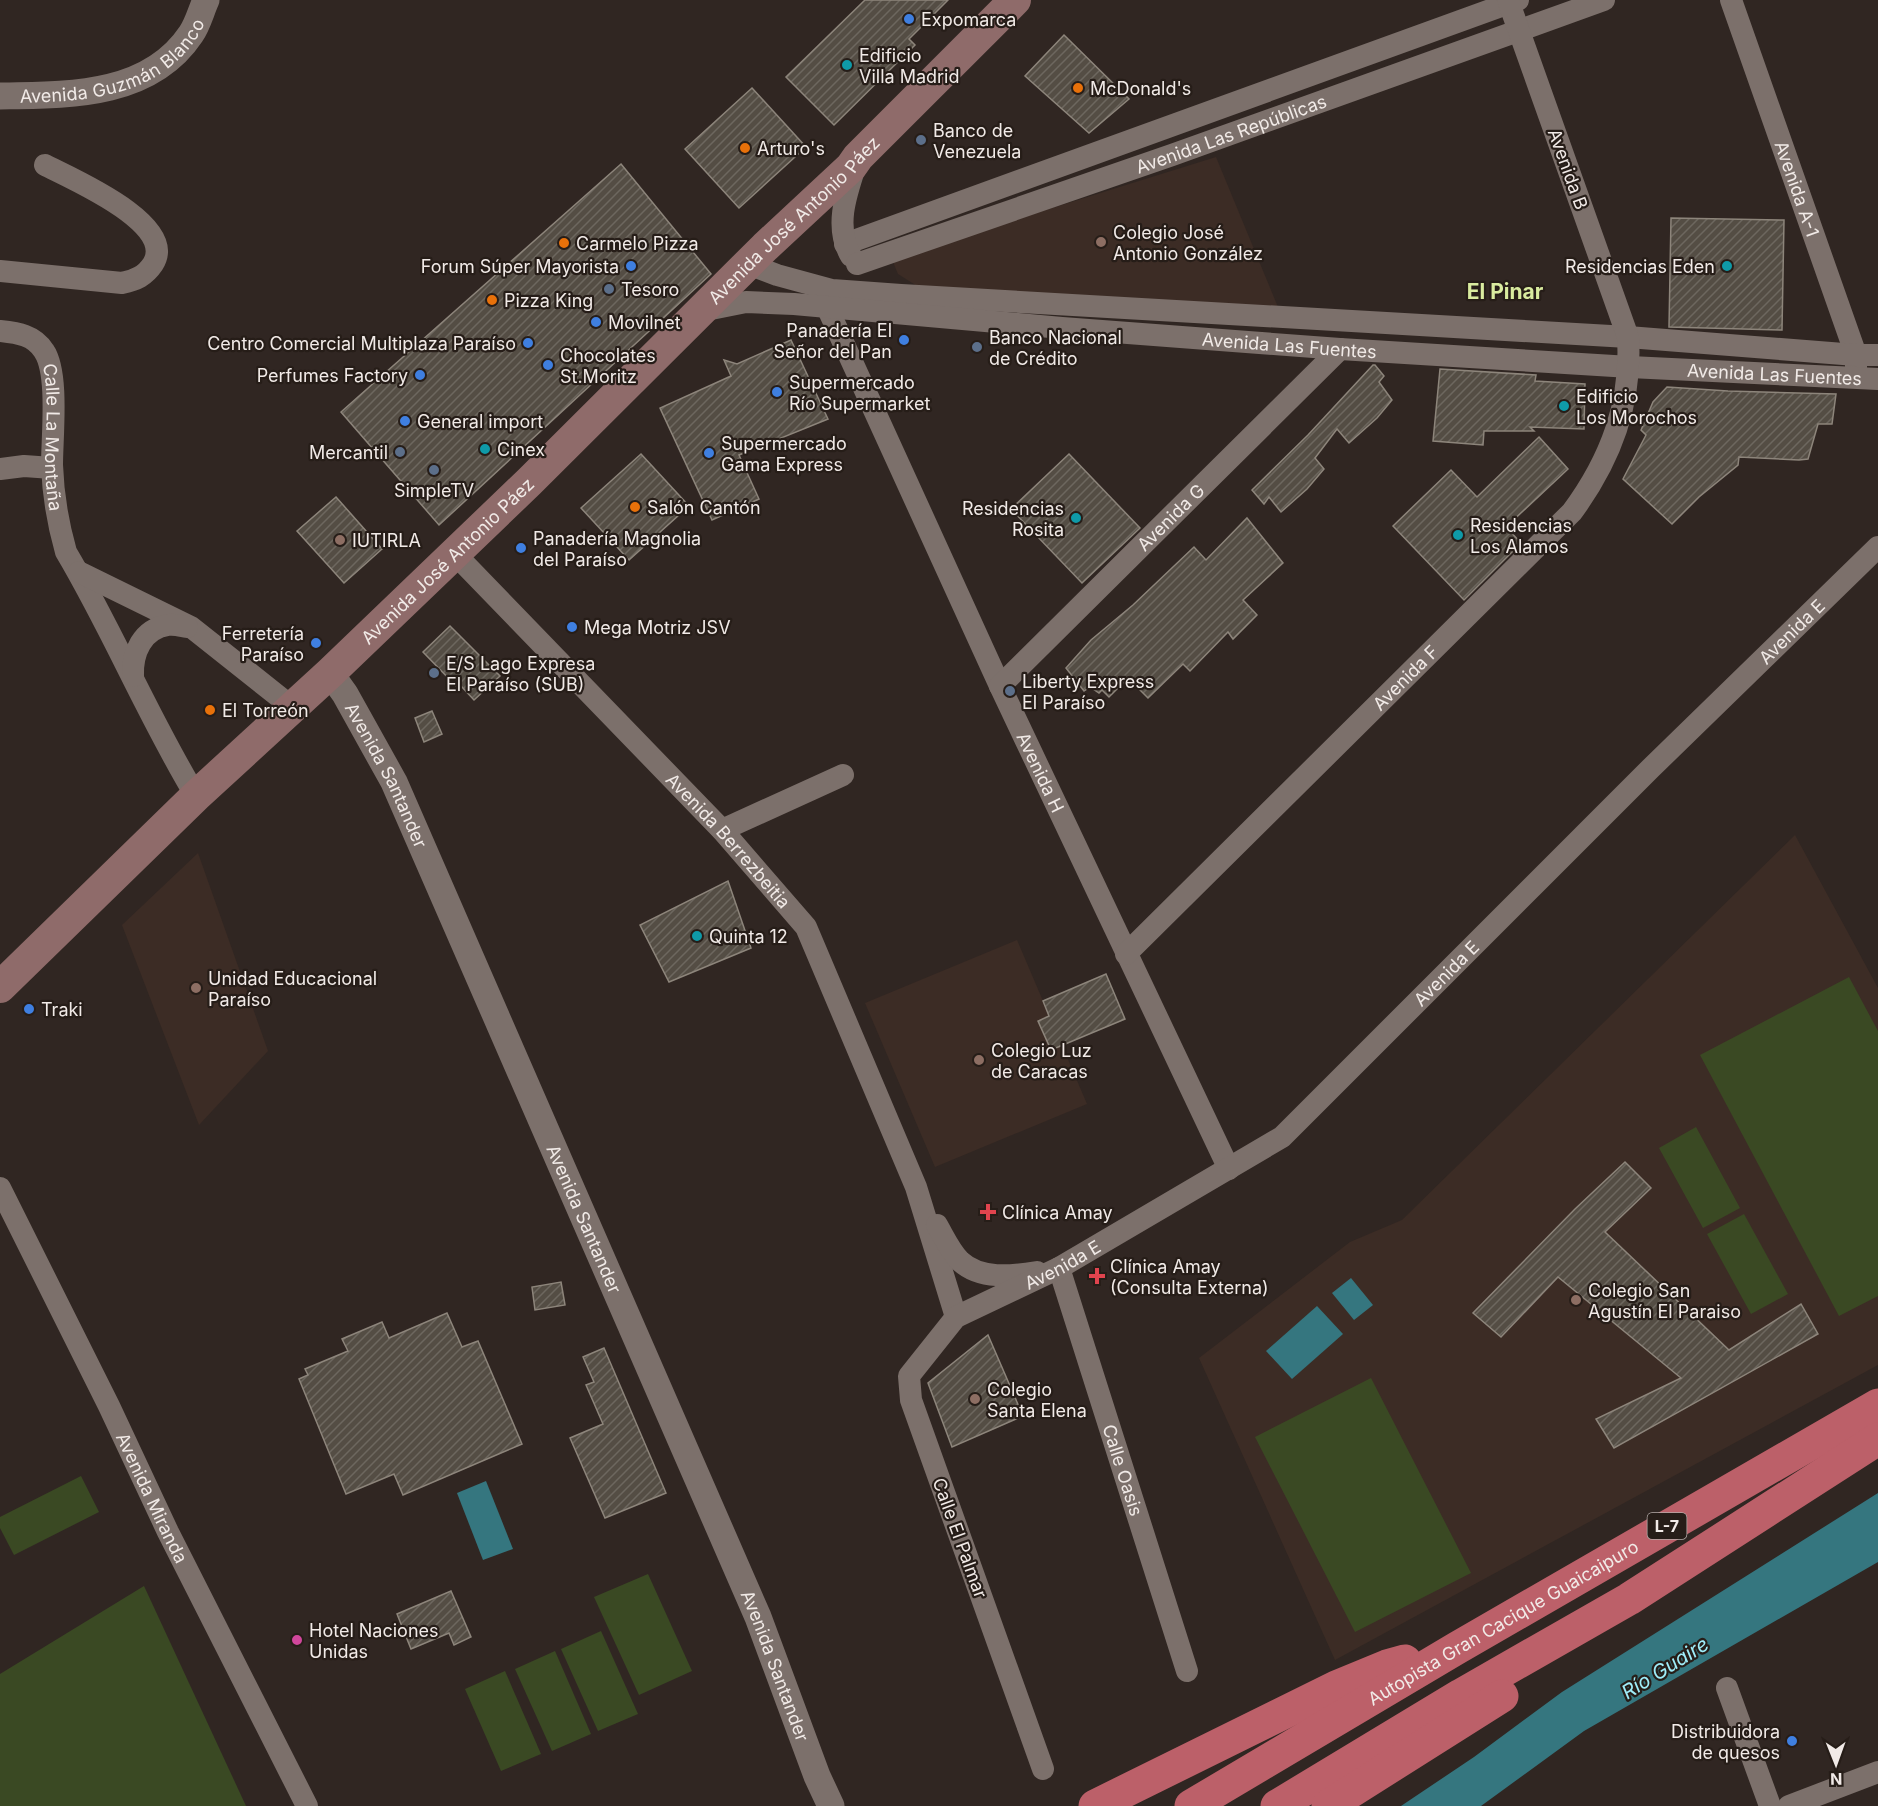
<svg xmlns="http://www.w3.org/2000/svg" width="1878" height="1806" viewBox="0 0 1878 1806" font-family="Inter,sans-serif">
<style>
.built{fill:#3c2c25}
.green{fill:#3a4923}
.water{fill:#35767f}
.building{fill:url(#building-hatch);stroke:#8d857b;stroke-width:1.5}
.lines{fill:none;stroke-linecap:round;stroke-linejoin:round}
.minor{stroke:#7c706b;stroke-width:22}
.tertiary{stroke:#7c706b;stroke-width:27}
.secondary{stroke:#8f6b6a;stroke-width:32}
.motorway{stroke:#bc6069;stroke-width:33}
.shop-dot{fill:#3f7fe0;stroke:#261d18;stroke-width:2}
.culture-dot{fill:#0f9aa8;stroke:#261d18;stroke-width:2}
.food-dot{fill:#e8710a;stroke:#261d18;stroke-width:2}
.service-dot{fill:#5c6f8a;stroke:#261d18;stroke-width:2}
.education-dot{fill:#8d6e63;stroke:#261d18;stroke-width:2}
.health-dot{fill:#e0444e;stroke:#261d18;stroke-width:2}
.hotel-dot{fill:#d1479c;stroke:#261d18;stroke-width:2}
.labels{text-anchor:middle;dominant-baseline:central;stroke-width:4.5;stroke-linejoin:round;paint-order:stroke}
.shield{fill:#261d18;stroke:#b4aca9;stroke-width:1.5}
.shield-label{font-size:16px;font-weight:bold;fill:#f1eae7}
.poi-label{font-size:18px;fill:#f1eae7;stroke:#261d18;text-anchor:start}
.street-label{font-size:18px;fill:#f1eae7;stroke:#261d18}
.water-label{font-size:20px;font-style:italic;fill:#9fedf9;stroke:#261d18}
.quarter-label{font-size:21px;font-weight:bold;fill:#d9eb9f;stroke:#261d18}
</style>
<defs>
<pattern id="building-hatch" width="6" height="6" patternUnits="userSpaceOnUse" patternTransform="scale(1.5)"><rect width="6" height="6" fill="#544d44"/><path d="M-1 1l2-2M0 6l6-6M5 7l2-2" fill="none" stroke="#6d675f"/></pattern>
</defs>
<rect width="100%" height="100%" fill="#302622"/>
<g class="built">
<path d="M1216,157L1280,312L917,286L898,274L893,262L1010,221Z"/>
<path d="M1795,835L1878,988V1365L1335,1660L1199,1358L1350,1242L1402,1220Z"/>
<path d="M198,853L268,1051L199,1125L122,925Z"/>
<path d="M1017,940L1087,1104L935,1167L865,1003Z"/>
</g>
<g class="green">
<path d="M1849,977L1878,1031V1296L1839,1316L1700,1055Z"/>
<path d="M1696,1127L1740,1208L1703,1228L1659,1148Z"/>
<path d="M1744,1214L1788,1294L1751,1314L1707,1234Z"/>
<path d="M1371,1378L1471,1573L1355,1632L1255,1437Z"/>
<path d="M81,1476L99,1512L14,1555L0,1528V1517Z"/>
<path d="M648,1574L692,1671L639,1695L594,1597Z"/>
<path d="M144,1586L246,1806H0V1674Z"/>
<path d="M601,1631L638,1714L598,1731L561,1649Z"/>
<path d="M555,1651L591,1734L552,1751L515,1669Z"/>
<path d="M505,1671L541,1754L501,1771L465,1689Z"/>
</g>
<g class="water">
<path d="M1351,1278L1373,1305L1354,1320L1332,1293Z"/>
<path d="M1317,1306L1343,1334L1292,1379L1266,1351Z"/>
<path d="M486,1481L513,1549L483,1560L457,1493Z"/>
<path d="M1878,1493V1562L1584,1731L1481,1806H1401L1474,1757L1562,1692Z"/>
</g>
<g class="building">
<path d="M865,0H948L909,39L915,45L834,125L786,77Z"/>
<path d="M1064,35L1129,99L1089,133L1025,76Z"/>
<path d="M752,88L806,147L739,208L685,149Z"/>
<path d="M621,164L711,274L439,525L341,412Z"/>
<path d="M1671,218L1784,220L1782,330L1669,327Z"/>
<path d="M791,340L828,419L739,455L759,499L712,520L660,408L731,376L724,360L737,364Z"/>
<path d="M1373,365H1375L1384,376L1379,382L1392,400L1377,418L1349,443L1337,429L1315,458L1324,469L1307,489L1281,512L1269,497L1264,504L1252,490L1308,435Z"/>
<path d="M1440,369L1536,375L1535,381L1585,384L1584,429L1530,427L1534,431H1484L1483,445L1433,441Z"/>
<path d="M1667,387L1728,391L1836,394L1832,424H1818L1808,459L1799,460L1739,457L1738,465L1699,497L1672,524L1623,479L1646,435L1641,430L1653,402Z"/>
<path d="M1539,437L1568,469L1506,527L1521,543L1464,600L1393,526L1451,470L1477,497Z"/>
<path d="M641,454L689,506L629,560L581,508Z"/>
<path d="M1069,454L1140,528L1082,583L1011,509Z"/>
<path d="M336,497L382,549L344,583L297,531Z"/>
<path d="M1247,518L1283,563L1243,600L1257,615L1233,639L1228,632L1190,671L1183,664L1148,698L1128,678L1109,697L1102,690L1099,693L1090,687L1084,691L1066,668L1091,640L1133,605L1194,547L1206,560Z"/>
<path d="M450,626L500,676L474,700L461,686L458,688L423,652Z"/>
<path d="M432,711L442,734L424,742L415,718Z"/>
<path d="M728,881L751,948L669,982L640,925Z"/>
<path d="M1106,974L1125,1019L1051,1050L1038,1021L1049,1016L1043,1001Z"/>
<path d="M1625,1162L1651,1188L1605,1232L1729,1350L1801,1304L1818,1334L1614,1448L1596,1419L1681,1378L1558,1277L1501,1337L1473,1313L1575,1209Z"/>
<path d="M561,1282L565,1305L535,1310L532,1287Z"/>
<path d="M447,1313L462,1347L478,1341L522,1444L403,1495L394,1474L346,1494L299,1379L308,1375L305,1369L348,1351L342,1339L382,1322L389,1338Z"/>
<path d="M988,1335L1023,1416L952,1447L928,1383Z"/>
<path d="M604,1348L666,1493L605,1518L570,1438L603,1424L586,1385L594,1382L583,1357Z"/>
<path d="M451,1591L471,1637L454,1645L449,1633L411,1649L397,1614Z"/>
</g>
<g class="lines">
<g class="minor">
<path id="s1" d="M1731,0L1856,355V368"/>
<path d="M845,244L1518,0"/>
<path d="M851,256C834,227 846,194 856,164"/>
<path d="M748,264L777,275L832,290L901,295L1628,337L1856,355H1878"/>
<path id="s2" d="M857,264L1172,155L1604,0"/>
<path d="M0,271L122,283C136,280 145,276 153,264C178,224 72,179 45,165"/>
<path id="s3" d="M827,307L1000,686L1229,1169"/>
<path id="s4" d="M701,311L746,302L794,304L1062,328L1340,349L1630,367L1878,379"/>
<path id="s5" d="M0,331C18,333 34,335 44,351C59,373 52,437 52,465C53,494 58,524 66,552C113,631 148,717 196,796"/>
<path d="M0,469L24,466L52,468"/>
<path id="s6" d="M453,552L722,830L806,927L916,1187L956,1317"/>
<path d="M79,572L191,627L292,707"/>
<path d="M133,676C132,653 142,629 168,625C174,624 181,626 187,627"/>
<path id="s7" d="M1000,686L1340,349"/>
<path d="M722,830L843,775"/>
<path id="s8" d="M1126,954L1572,512C1611,459 1632,403 1628,337L1508,0"/>
<path id="s9" d="M0,1188L109,1406L168,1532L307,1806"/>
<path d="M937,1225C944,1237 950,1251 960,1261C980,1280 1012,1276 1037,1272"/>
<path id="s10" d="M1059,1268L1187,1671"/>
<path d="M1727,1688L1770,1806"/>
<path id="s11" d="M1043,1769L911,1400L909,1376L956,1317L1059,1268L1282,1137L1651,768L1878,547"/>
<path d="M1789,1806L1878,1772"/>
</g>
<g class="tertiary">
<path id="s12" d="M0,96C68,95 149,97 191,34C198,24 201,11 206,0"/>
<path id="s13" d="M330,673L345,694L394,782L758,1617L817,1776L831,1806"/>
</g>
<path class="secondary" id="s14" d="M0,987L196,796L330,673L529,482L765,247L851,167L858,157L1015,0"/>
<g class="motorway">
<path d="M1095,1806L1336,1687L1387,1666L1405,1661"/>
<path id="s15" d="M1191,1806L1457,1648L1878,1405"/>
<path d="M1277,1806L1461,1695L1629,1599L1878,1439"/>
<path d="M1328,1806L1502,1696"/>
</g>
</g>
<g class="shop-dot">
<circle cx="909" cy="19" r="6"/>
<circle cx="631" cy="266" r="6"/>
<circle cx="596" cy="322" r="6"/>
<circle cx="904" cy="340" r="6"/>
<circle cx="528" cy="343" r="6"/>
<circle cx="548" cy="365" r="6"/>
<circle cx="420" cy="375" r="6"/>
<circle cx="777" cy="392" r="6"/>
<circle cx="405" cy="421" r="6"/>
<circle cx="709" cy="453" r="6"/>
<circle cx="521" cy="548" r="6"/>
<circle cx="572" cy="627" r="6"/>
<circle cx="316" cy="643" r="6"/>
<circle cx="29" cy="1009" r="6"/>
<circle cx="1792" cy="1741" r="6"/>
</g>
<g class="culture-dot">
<circle cx="847" cy="65" r="6"/>
<circle cx="1727" cy="266" r="6"/>
<circle cx="1564" cy="406" r="6"/>
<circle cx="485" cy="449" r="6"/>
<circle cx="1076" cy="518" r="6"/>
<circle cx="1458" cy="535" r="6"/>
<circle cx="697" cy="936" r="6"/>
</g>
<g class="food-dot">
<circle cx="1078" cy="88" r="6"/>
<circle cx="745" cy="148" r="6"/>
<circle cx="564" cy="243" r="6"/>
<circle cx="492" cy="300" r="6"/>
<circle cx="635" cy="507" r="6"/>
<circle cx="210" cy="710" r="6"/>
</g>
<g class="service-dot">
<circle cx="921" cy="140" r="6"/>
<circle cx="609" cy="289" r="6"/>
<circle cx="977" cy="347" r="6"/>
<circle cx="400" cy="452" r="6"/>
<circle cx="434" cy="470" r="6"/>
<circle cx="434" cy="673" r="6"/>
<circle cx="1010" cy="691" r="6"/>
</g>
<g class="education-dot">
<circle cx="1101" cy="242" r="6"/>
<circle cx="340" cy="540" r="6"/>
<circle cx="196" cy="988" r="6"/>
<circle cx="979" cy="1060" r="6"/>
<circle cx="1576" cy="1300" r="6"/>
<circle cx="975" cy="1399" r="6"/>
</g>
<g class="health-dot">
<path d="M985 1203h6v6h6v6h-6v6h-6v-6h-6v-6h6z"/>
<path d="M1094 1267h6v6h6v6h-6v6h-6v-6h-6v-6h6z"/>
</g>
<circle class="hotel-dot" cx="297" cy="1640" r="6"/>
<g class="labels">
<rect class="shield" x="1647.5" y="1513" width="39" height="26" rx="4.5"/>
<g class="shield-label">
<text x="1667" y="1526">L-7</text>
</g>
<g class="poi-label">
<text x="921" y="19">Expomarca</text>
<text x="859" y="55">Edificio<tspan x="859" dy="21">Villa Madrid</tspan></text>
<text x="1090" y="88">McDonald's</text>
<text x="933" y="130">Banco de<tspan x="933" dy="21">Venezuela</tspan></text>
<text x="757" y="148">Arturo's</text>
<text x="1113" y="232">Colegio José<tspan x="1113" dy="21">Antonio González</tspan></text>
<text x="576" y="243">Carmelo Pizza</text>
<text x="619" y="266" text-anchor="end">Forum Súper Mayorista</text>
<text x="1715" y="266" text-anchor="end">Residencias Eden</text>
<text x="621" y="289">Tesoro</text>
<text x="504" y="300">Pizza King</text>
<text x="608" y="322">Movilnet</text>
<text x="892" y="330" text-anchor="end">Panadería El<tspan x="892" dy="21">Señor del Pan</tspan></text>
<text x="989" y="337">Banco Nacional<tspan x="989" dy="21">de Crédito</tspan></text>
<text x="516" y="343" text-anchor="end">Centro Comercial Multiplaza Paraíso</text>
<text x="560" y="355">Chocolates<tspan x="560" dy="21">St.Moritz</tspan></text>
<text x="408" y="375" text-anchor="end">Perfumes Factory</text>
<text x="789" y="382">Supermercado<tspan x="789" dy="21">Río Supermarket</tspan></text>
<text x="1576" y="396">Edificio<tspan x="1576" dy="21">Los Morochos</tspan></text>
<text x="417" y="421">General import</text>
<text x="721" y="443">Supermercado<tspan x="721" dy="21">Gama Express</tspan></text>
<text x="497" y="449">Cinex</text>
<text x="388" y="452" text-anchor="end">Mercantil</text>
<text x="434" y="490" text-anchor="middle">SimpleTV</text>
<text x="647" y="507">Salón Cantón</text>
<text x="1064" y="508" text-anchor="end">Residencias<tspan x="1064" dy="21">Rosita</tspan></text>
<text x="1470" y="525">Residencias<tspan x="1470" dy="21">Los Alamos</tspan></text>
<text x="533" y="538">Panadería Magnolia<tspan x="533" dy="21">del Paraíso</tspan></text>
<text x="352" y="540">IUTIRLA</text>
<text x="584" y="627">Mega Motriz JSV</text>
<text x="304" y="633" text-anchor="end">Ferretería<tspan x="304" dy="21">Paraíso</tspan></text>
<text x="446" y="663">E/S Lago Expresa<tspan x="446" dy="21">El Paraíso (SUB)</tspan></text>
<text x="1022" y="681">Liberty Express<tspan x="1022" dy="21">El Paraíso</tspan></text>
<text x="222" y="710">El Torreón</text>
<text x="709" y="936">Quinta 12</text>
<text x="208" y="978">Unidad Educacional<tspan x="208" dy="21">Paraíso</tspan></text>
<text x="41" y="1009">Traki</text>
<text x="991" y="1050">Colegio Luz<tspan x="991" dy="21">de Caracas</tspan></text>
<text x="1002" y="1212">Clínica Amay</text>
<text x="1110" y="1266">Clínica Amay<tspan x="1110" dy="21">(Consulta Externa)</tspan></text>
<text x="1588" y="1290">Colegio San<tspan x="1588" dy="21">Agustín El Paraiso</tspan></text>
<text x="987" y="1389">Colegio<tspan x="987" dy="21">Santa Elena</tspan></text>
<text x="309" y="1630">Hotel Naciones<tspan x="309" dy="21">Unidas</tspan></text>
<text x="1780" y="1731" text-anchor="end">Distribuidora<tspan x="1780" dy="21">de quesos</tspan></text>
</g>
<g class="street-label">
<text stroke="none"><textPath href="#s12" startOffset="123">Avenida Guzmán Blanco</textPath></text>
<text stroke="none"><textPath href="#s2" startOffset="396">Avenida Las Repúblicas</textPath></text>
<text transform="translate(1568 169) rotate(70)">Avenida B</text>
<text stroke="none"><textPath href="#s1" startOffset="200">Avenida A-1</textPath></text>
<text stroke="none"><textPath href="#s14" startOffset="1104">Avenida José Antonio Páez</textPath></text>
<text stroke="none"><textPath href="#s4" startOffset="591">Avenida Las Fuentes</textPath></text>
<text stroke="none"><textPath href="#s4" startOffset="1077">Avenida Las Fuentes</textPath></text>
<text stroke="none"><textPath href="#s5" startOffset="138">Calle La Montaña</textPath></text>
<text stroke="none"><textPath href="#s7" startOffset="240">Avenida G</textPath></text>
<text stroke="none"><textPath href="#s14" startOffset="618">Avenida José Antonio Páez</textPath></text>
<text stroke="none"><textPath href="#s11" startOffset="1582">Avenida E</textPath></text>
<text stroke="none"><textPath href="#s8" startOffset="393">Avenida F</textPath></text>
<text stroke="none"><textPath href="#s3" startOffset="512">Avenida H</textPath></text>
<text stroke="none"><textPath href="#s13" startOffset="117">Avenida Santander</textPath></text>
<text stroke="none"><textPath href="#s6" startOffset="399">Avenida Berrezbeitia</textPath></text>
<text stroke="none"><textPath href="#s11" startOffset="1096">Avenida E</textPath></text>
<text stroke="none"><textPath href="#s13" startOffset="603">Avenida Santander</textPath></text>
<text stroke="none"><textPath href="#s11" startOffset="610">Avenida E</textPath></text>
<text stroke="none"><textPath href="#s10" startOffset="212">Calle Oasis</textPath></text>
<text stroke="none"><textPath href="#s9" startOffset="345">Avenida Miranda</textPath></text>
<text transform="translate(960 1538) rotate(70)">Calle El Palmar</text>
<text stroke="none"><textPath href="#s15" startOffset="362">Autopista Gran Cacique Guaicaipuro</textPath></text>
<text stroke="none"><textPath href="#s13" startOffset="1089">Avenida Santander</textPath></text>
</g>
<g class="water-label">
<text transform="translate(1665 1668) rotate(-32)">Río Guaire</text>
</g>
<g class="quarter-label">
<text x="1505" y="291">El Pinar</text>
</g>
</g>
<g transform="translate(1836 1764) rotate(179)" stroke="#261d18" stroke-width="4.5" paint-order="stroke">
<path d="M0-4.5L10 22L0 15L-10 22Z" fill="#f1eae7"/>
<text y="-9" font-size="16" font-weight="bold" text-anchor="middle" fill="#f1eae7">N</text>
</g>
</svg>
